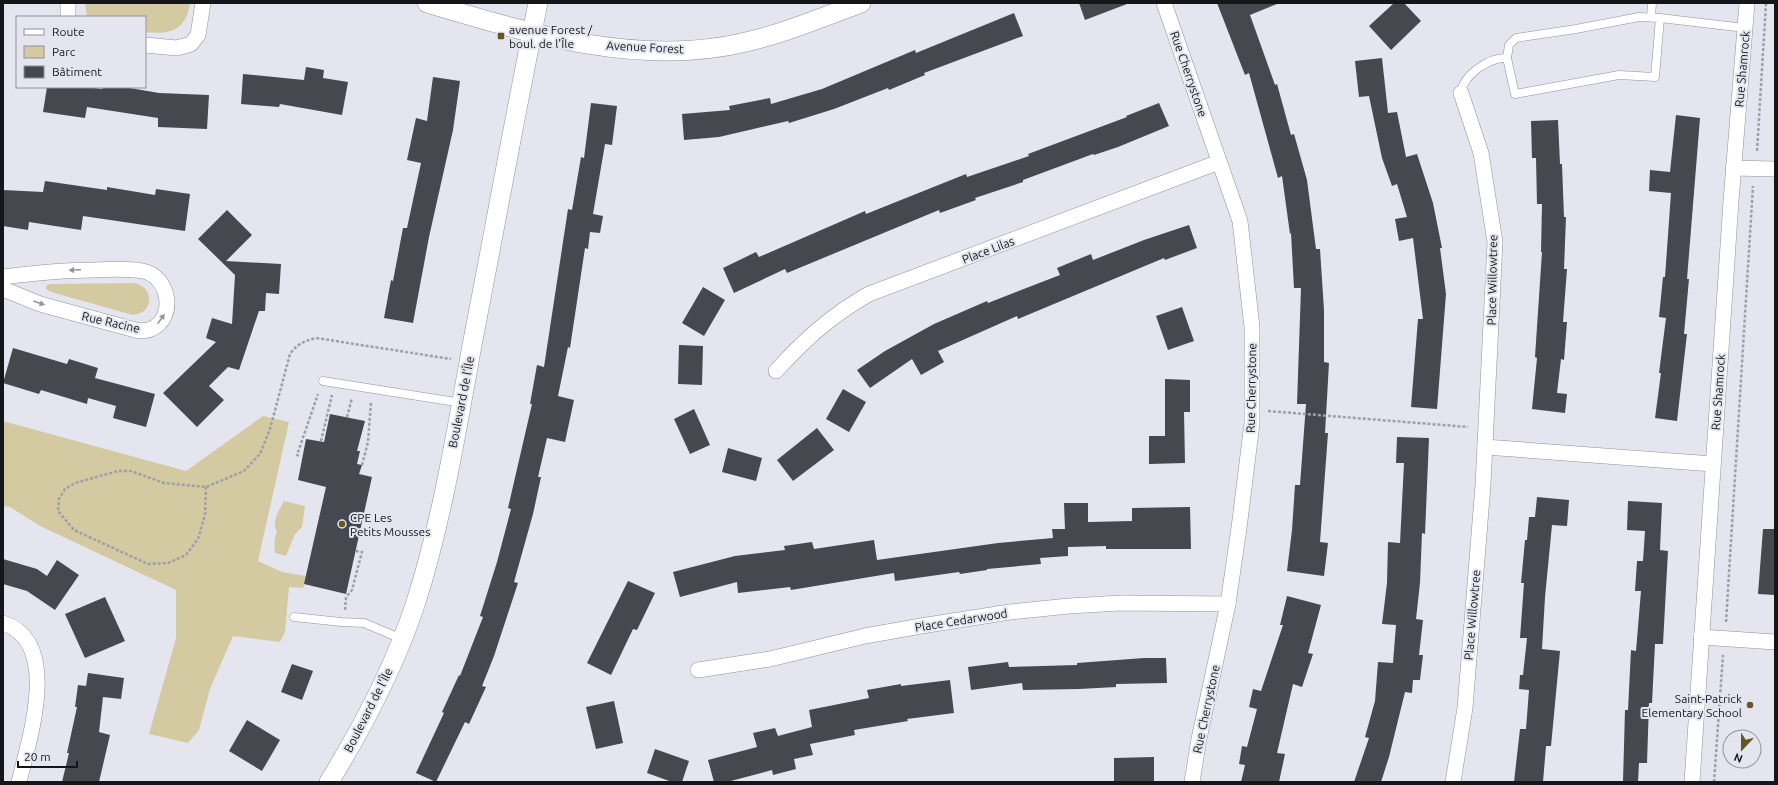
<svg xmlns="http://www.w3.org/2000/svg" width="1778" height="785" viewBox="0 0 1778 785" font-family="Ubuntu,sans-serif">
<style>
.green{fill:#d4caa1}
.building{fill:#474750}
.lines{fill:none;stroke-linecap:round;stroke-linejoin:round}
.service-casing{stroke:#91919b;stroke-width:9}
.minor-casing{stroke:#91919b;stroke-width:16}
.tertiary-casing{stroke:#91919b;stroke-width:20}
.path{stroke:#9f9fa7;stroke-width:2.5;stroke-dasharray:3 2;stroke-linecap:butt}
.service{stroke:#fff;stroke-width:8}
.minor{stroke:#fff;stroke-width:15}
.tertiary{stroke:#fff;stroke-width:19}
.oneway{fill:#969698}
.poi-dot{fill:#645724;stroke:#e5e5f0;stroke-width:1.5}
.labels{text-anchor:middle;dominant-baseline:central;stroke-width:4;stroke-linejoin:round;paint-order:stroke}
.poi-label{font-size:12px;fill:#16161a;stroke:#e5e5f0;text-anchor:start}
.street-label{font-size:12px;fill:#16161a;stroke:#e5e5f0}
</style>
<rect width="100%" height="100%" fill="#e5e5f0"/>
<g class="green">
<path d="M85,3H190C186,30 171,35 145,32V17H87Z"/>
<path d="M134,283C155,287 154,313 133,315L51,292L46,289V286L50,284Z"/>
<path d="M263,416L289,422L258,561L282,572L306,576L303,588L289,587L285,632L280,642L233,636L210,689L199,730L188,743L149,734L176,638V590L40,526L10,507L3,506V421L186,471Z"/>
<path d="M284,501L305,506L302,527L295,534L286,556L275,553C274,546 274,538 277,532C271,522 279,510 284,501Z"/>
</g>
<g class="building">
<path d="M1079,3H1127V4L1085,20Z"/>
<path d="M1217,3L1277,4L1250,15L1275,85L1277,84L1291,135L1294,134L1307,180L1316,249H1320L1324,310V362L1329,363L1325,433H1328L1320,542L1328,543L1324,576L1287,571L1292,530L1295,485H1300L1306,404H1297L1301,288H1294L1291,233L1290,234L1282,176L1278,178L1249,73L1245,75Z"/>
<path d="M1394,3H1404L1421,21L1391,50L1369,26Z"/>
<path d="M1014,13L1023,36L924,73L925,75L889,90L888,88L834,109L789,123L788,121L719,137L684,140L682,114L730,110L729,106L770,98L771,104L822,89L915,50L916,53Z"/>
<path d="M1382,58L1388,113L1397,112L1406,157L1417,154L1433,203L1442,248H1440L1446,294L1437,409L1411,407L1418,319H1423L1413,238L1399,241L1395,219L1407,217L1397,184L1392,186L1382,158L1369,96L1359,97L1355,61Z"/>
<path d="M306,67L324,70L323,78L348,82L342,115L280,104L279,107L241,104L243,74L304,80Z"/>
<path d="M433,77L460,81L453,130L429,237L413,323L384,318L391,280L393,281L403,228H407L421,163L407,160L416,118L427,121Z"/>
<path d="M47,87H86L102,89L103,87H124L159,93L209,95L207,129L158,127V118L87,107L85,118L43,112Z"/>
<path d="M591,103L617,106L612,145L605,144L593,214L603,216L600,233L590,232L588,249L585,248L570,348L568,347L558,396L574,400L565,442L547,438L538,477H541L533,514L514,582L518,583L494,656L482,686L486,687L469,724L465,722L436,782L416,773L444,713L442,712L459,675L460,676L483,617L480,616L497,562L511,509L508,508L532,404H530L537,365L544,367L568,209L572,210L581,157L584,158Z"/>
<path d="M1159,103L1169,126L1118,147L1094,155L1093,154L1023,180V182L975,198L976,200L940,213L939,210L787,273L785,269L734,293L723,268L756,252L759,257L865,211L866,214L966,174L967,177L1029,156L1028,154L1127,117L1126,116Z"/>
<path d="M1676,115L1700,118L1687,279H1689L1684,334H1687L1677,421L1655,418L1661,373H1659L1666,318L1659,317L1663,277H1665L1671,193L1649,191L1650,170L1670,172Z"/>
<path d="M1558,120L1560,164H1562L1564,217H1566L1564,269H1567L1563,322H1567L1564,360L1561,359L1557,393L1567,394L1565,413L1532,409L1537,358L1535,357L1542,252H1541L1542,204H1537L1536,158H1532L1531,121Z"/>
<path d="M45,181L107,190V187L155,195L156,189L190,194L185,231L83,216L81,230L29,222L28,230L3,226V190L43,192Z"/>
<path d="M227,210L252,235L226,261L281,264L279,294L266,293L265,311H259L239,370L228,367L209,386L224,400L197,427L163,393L216,342L206,338L212,318L232,324L235,275L198,239Z"/>
<path d="M1189,225L1197,248L1165,260L1164,258L1018,319L1017,316L938,351L944,362L921,375L912,359L870,388L857,370L885,351L934,324L987,301L988,303L1060,275L1057,268L1091,254L1093,260L1144,240Z"/>
<path d="M703,287L725,300L704,336L682,323Z"/>
<path d="M1182,307L1194,341L1168,350L1156,316Z"/>
<path d="M679,345L703,346L702,385L678,384Z"/>
<path d="M13,348L67,364L69,359L98,368L95,378L155,394L146,427L113,418L116,406L88,398L87,404L41,390L39,394L3,383Z"/>
<path d="M1165,379L1190,380V412H1184L1185,463L1149,464V436H1165Z"/>
<path d="M843,389L866,402L849,432L826,419Z"/>
<path d="M694,409L710,445L690,454L674,419Z"/>
<path d="M330,414L365,421L357,451H360L357,464L362,465L359,474L372,477L346,594L304,584L326,487L298,480L306,439L324,442Z"/>
<path d="M817,428L834,450L793,481L777,460Z"/>
<path d="M1397,437L1429,438L1425,534L1422,533L1420,583L1416,619L1423,620L1419,655H1423L1420,680H1413L1412,693L1405,692L1389,757L1381,782H1354L1369,738L1365,737L1375,701L1378,662L1393,663L1396,625L1382,624L1387,583L1388,542L1400,543L1404,463H1396Z"/>
<path d="M728,448L762,458L756,481L722,472Z"/>
<path d="M1537,497L1569,500L1567,526L1552,525L1545,597L1542,649L1560,651L1551,746H1546L1543,782H1514L1520,729H1526L1529,690L1519,689L1520,675H1523L1527,638H1520L1524,583H1521L1525,540H1527L1529,517H1535Z"/>
<path d="M1628,501L1662,503L1660,550L1668,551L1663,644H1655L1652,703H1649L1647,763H1639L1638,782H1623L1625,710H1628L1631,650L1636,651L1641,591H1635L1637,561H1643L1645,531L1627,530Z"/>
<path d="M1064,503H1088V522L1132,521V508L1190,507L1191,549H1106V546L1068,547V556L1040,558L1041,564L987,569V570L960,574L959,572L895,581L894,573L791,590L790,587L738,593L737,582L680,597L673,572L735,556L785,550L784,546L812,542L814,549L874,540L877,560L998,543L1053,538L1052,529H1065Z"/>
<path d="M1763,529H1775V595L1758,594Z"/>
<path d="M3,559L37,569L47,576L57,560L79,575L55,610L27,591L3,584Z"/>
<path d="M628,581L655,593L637,630L633,629L611,675L587,663Z"/>
<path d="M1287,596L1321,605L1308,653L1313,654L1302,687L1293,684L1277,753L1285,754L1279,782H1241L1245,765L1239,764L1242,746L1247,747L1257,709L1249,707L1253,689L1261,691L1283,625H1280Z"/>
<path d="M105,597L125,641L85,658L65,614Z"/>
<path d="M1144,658H1166L1167,683L1116,684V687L1079,689L1023,690L1022,683L971,690L968,667L1008,662L1009,667L1077,665V663Z"/>
<path d="M292,664L313,671L302,700L281,692Z"/>
<path d="M88,673L124,678L121,699L103,697L99,732L110,735L99,782H62L69,753H67L77,707H75L78,685L86,686Z"/>
<path d="M950,680L954,713L907,719L908,721L854,730L855,735L810,744L813,755L794,759L796,769L773,775L772,770L727,782H714L708,760L757,747L753,733L775,728L778,736L812,727L809,710L869,698L867,690L901,684V686Z"/>
<path d="M614,701L623,743L596,749L586,707Z"/>
<path d="M247,720L280,740L262,771L229,751Z"/>
<path d="M655,749L689,761L682,782H672L647,773Z"/>
<path d="M1154,757V782H1114V758Z"/>
</g>
<g class="lines">
<defs>
<g id="service">
<path d="M1651,17L1652,3"/>
<path d="M1660,18L1655,77L1619,75L1515,94L1507,58L1509,45L1516,38L1576,29L1639,17L1660,18L1745,28"/>
<path d="M1461,93C1463,75 1489,57 1507,58"/>
<path d="M323,381L462,403"/>
<path d="M294,617L341,622L364,623L402,639"/>
</g>
<g id="minor">
<path d="M68,3V17"/>
<path d="M1164,3L1240,221L1252,327V423L1239,528L1228,604L1199,739L1192,782"/>
<path d="M145,45L177,48L191,44L198,35L203,3"/>
<path d="M1733,168L1775,169"/>
<path d="M3,277C34,273 63,270 94,270C110,269 127,268 143,271C169,276 177,318 151,329C148,331 143,330 139,331L40,304L3,289"/>
<path d="M776,371C805,339 832,315 869,294L1219,162"/>
<path d="M1485,447L1713,464"/>
<path d="M3,623C62,642 29,739 19,782"/>
<path d="M1701,637L1775,642"/>
<path d="M698,670L770,659L865,636L921,626L1010,612L1069,606L1121,603L1228,604"/>
<path d="M1453,782L1465,708L1483,485L1495,242L1481,153L1461,93"/>
<path d="M1692,782L1731,201L1747,3"/>
</g>
<g id="tertiary">
<path d="M427,3C528,33 639,68 746,42C785,33 823,17 861,3"/>
<path d="M329,782C364,725 395,666 416,602C443,517 457,427 473,340C495,227 515,115 538,3"/>
</g>
</defs>
<use href="#service" class="service-casing"/>
<use href="#minor" class="minor-casing"/>
<use href="#tertiary" class="tertiary-casing"/>
<g class="path">
<path d="M1757,151L1766,3"/>
<path d="M1268,411L1468,427"/>
<path d="M347,417L352,398"/>
<path d="M321,441L332,395"/>
<path d="M299,456L297,455L318,394"/>
<path d="M362,465L368,442L371,402"/>
<path d="M206,487L205,515L198,539L186,555L168,563L148,564L74,530L58,511L59,499L65,489L75,483L118,471H131L164,483L206,487L244,471L260,454L270,429L290,354C297,344 304,341 316,338L451,359"/>
<path d="M345,610L346,597L352,590L362,552L356,551"/>
<path d="M1726,622L1753,186"/>
<path d="M1714,782L1723,655"/>
</g>
<use href="#service" class="service"/>
<use href="#minor" class="minor"/>
<use href="#tertiary" class="tertiary"/>
</g>
<defs><path id="oneway-solid" d="M-6-.8H1V-3.2L6.5 0L1 3.2V.8H-6Z"/></defs>
<g class="oneway">
<use href="#oneway-solid" transform="translate(75 270) rotate(178)"/>
<use href="#oneway-solid" transform="translate(39 303) rotate(19)"/>
<use href="#oneway-solid" transform="translate(161 319) rotate(-55)"/>
</g>
<g class="poi-dot">
<rect x="497" y="32" width="8" height="8" rx="2"/>
<circle cx="342" cy="524" r="4"/>
<circle cx="1750" cy="705" r="4"/>
</g>
<g class="labels">
<g class="poi-label">
<text x="509" y="29">avenue Forest /<tspan x="509" dy="14">boul. de l'Île</tspan></text>
<text x="350" y="517">CPE Les<tspan x="350" dy="14">Petits Mousses</tspan></text>
<text x="1742" y="698" text-anchor="end">Saint-Patrick<tspan x="1742" dy="14">Elementary School</tspan></text>
</g>
<g class="street-label">
<text transform="translate(645 47) rotate(3)">Avenue Forest</text>
<text transform="translate(1742 69) rotate(-85)">Rue Shamrock</text>
<text transform="translate(1189 74) rotate(71)">Rue Cherrystone</text>
<text transform="translate(988 250) rotate(-21)">Place Lilas</text>
<text transform="translate(1492 280) rotate(-89)">Place Willowtree</text>
<text transform="translate(111 322) rotate(13)">Rue Racine</text>
<text transform="translate(1251 388) rotate(-89)">Rue Cherrystone</text>
<text transform="translate(1718 392) rotate(-86)">Rue Shamrock</text>
<text transform="translate(461 402) rotate(-79)">Boulevard de l'Île</text>
<text transform="translate(1472 615) rotate(-85)">Place Willowtree</text>
<text transform="translate(961 620) rotate(-9)">Place Cedarwood</text>
<text transform="translate(1206 709) rotate(-78)">Rue Cherrystone</text>
<text transform="translate(368 710) rotate(-63)">Boulevard de l'Île</text>
</g>
</g>
<rect width="1778" height="785" fill="none" stroke="#16161a" stroke-width="8"/>
<rect x="16" y="16" width="130" height="72" fill="#e5e5f0" stroke="#92929a"/>
<rect x="24" y="29" width="20" height="6" fill="#ffffff" stroke="#92929a"/>
<text x="52" y="36" font-size="12" fill="#16161a">Route</text>
<rect x="24" y="46" width="20" height="12" fill="#d4caa1" stroke="#92929a"/>
<text x="52" y="56" font-size="12" fill="#16161a">Parc</text>
<rect x="24" y="66" width="20" height="12" fill="#474750" stroke="#92929a"/>
<text x="52" y="76" font-size="12" fill="#16161a">Bâtiment</text>
<g transform="translate(1742 749) rotate(202)"><circle r="19" fill="#e5e5f0" stroke="#92929a"/>
<path d="M0-3L7 15L0 10L-7 15Z" fill="#645724"/>
<text y="-6" font-size="11" font-weight="bold" text-anchor="middle" fill="#16161a">N</text>
</g>
<path d="M18 761v6h59v-6" fill="none" stroke="#16161a" stroke-width="2"/>
<text x="24" y="761" font-size="12" fill="#16161a" stroke="#e5e5f0" stroke-width="3" paint-order="stroke">20 m</text>
</svg>
